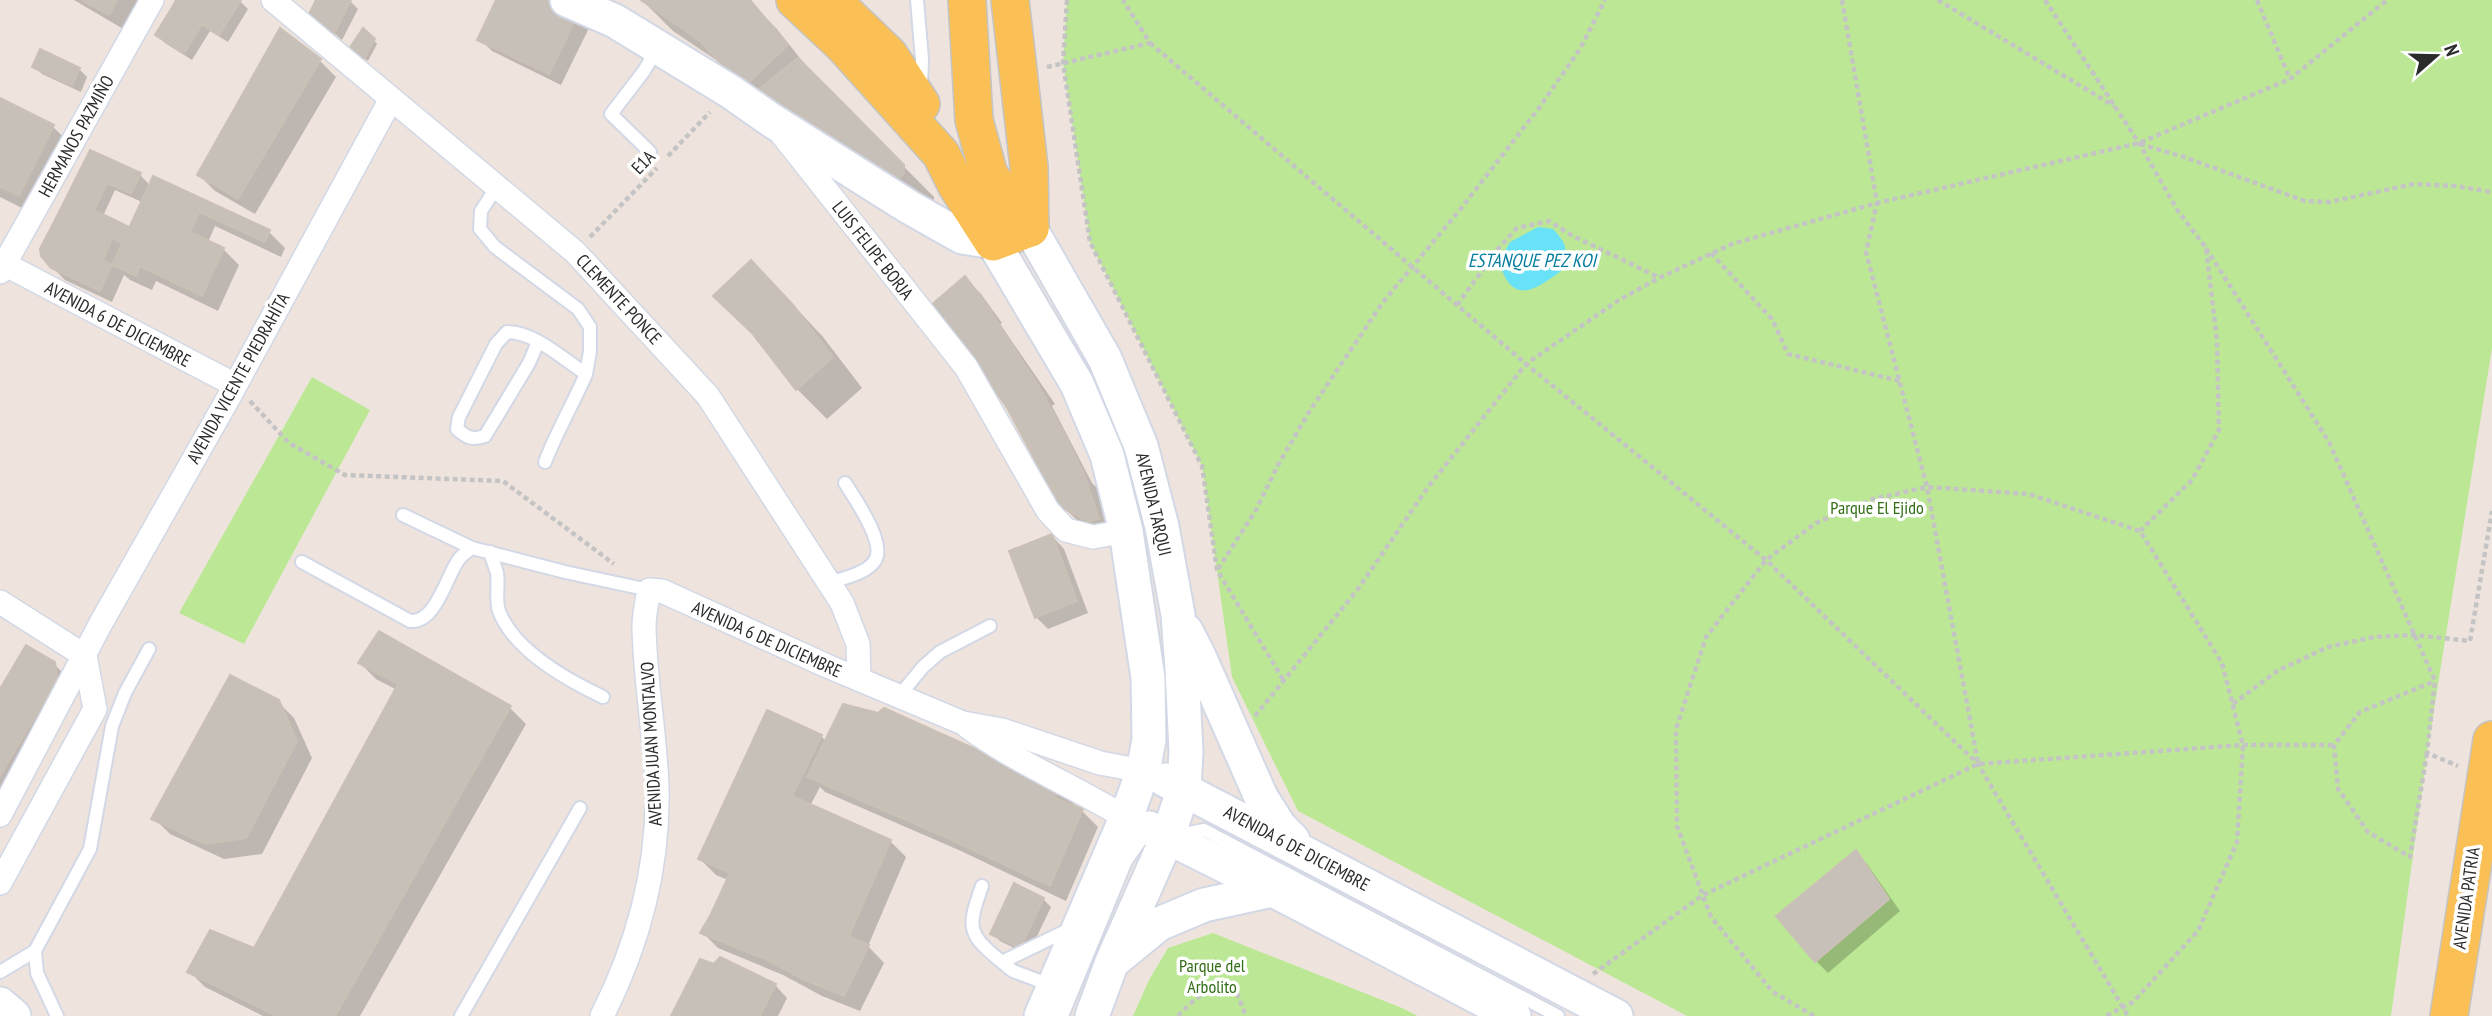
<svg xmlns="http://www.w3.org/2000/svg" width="2492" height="1016" viewBox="0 0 2492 1016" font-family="'PT Sans Narrow',sans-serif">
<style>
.green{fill:#bce896}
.water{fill:#69e2f7}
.shadow{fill:#0003;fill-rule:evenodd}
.building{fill:#c6c0b8;stroke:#cac0b6;stroke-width:2}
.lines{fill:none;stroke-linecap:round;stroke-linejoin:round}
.lane-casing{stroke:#d2d8e5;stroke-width:16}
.street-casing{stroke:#d2d8e5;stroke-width:26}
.secondary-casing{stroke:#d2d8e5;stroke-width:37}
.primary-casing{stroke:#c4c4c4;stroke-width:40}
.path{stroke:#c4c4c4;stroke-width:4.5;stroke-dasharray:5 3.5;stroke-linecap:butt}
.lane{stroke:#fff;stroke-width:12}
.street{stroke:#fff;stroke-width:23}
.secondary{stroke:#fff;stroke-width:33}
.primary{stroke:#fac056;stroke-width:37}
.labels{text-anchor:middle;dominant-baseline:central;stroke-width:7;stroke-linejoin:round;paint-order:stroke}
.street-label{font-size:18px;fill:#2b2b2b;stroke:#fff}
.park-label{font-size:18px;fill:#326e15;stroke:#fff}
.water-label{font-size:19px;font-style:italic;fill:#057c9f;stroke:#fff}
</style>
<rect width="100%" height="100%" fill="#eee4dd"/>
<g class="green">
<path d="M1067,0H2492V348L2427,753L2391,1016H1687L1298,811L1232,677L1202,466L1090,242L1063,63Z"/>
<path d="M312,377L370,410L244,644L179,613Z"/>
<path d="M1213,933L1402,1008L1418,1016H1133L1149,980L1168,948Z"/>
</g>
<path class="water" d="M1538,227L1553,229C1569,246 1567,250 1561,271C1532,293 1511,304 1499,261L1510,242Z"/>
<g class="shadow">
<path d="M74,0H140L125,30Z"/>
<path d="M178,0H239L248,9L228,42L210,31L192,60L165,43L157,35Z"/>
<path d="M318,0H349L358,9L342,40L320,21Z"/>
<path d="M498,0H545L589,28L561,85L492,51L480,39Z"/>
<path d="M748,0L776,28L815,77L934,197V204L774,117L725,66L673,31L643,1Z"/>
<path d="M364,30L377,44L368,61L355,52Z"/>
<path d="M320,61L336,77L255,214L215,191L199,175Z"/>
<path d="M34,66L79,69L87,77L81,92L42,74Z"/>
<path d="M0,100L53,127L76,149L42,218L0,197Z"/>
<path d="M91,152L140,175L150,185L153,178L269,232L285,248L281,257L215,226L208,242L223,249L239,265L218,311L156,281L152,290L130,280L124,275L112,302L65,280L47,262L42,249ZM115,190L142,202L129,230L103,216Z"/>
<path d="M965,278L981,294L1002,323L1000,324L1055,404L1052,406L1092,483L1100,491L1114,535L1078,521L1061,505Z"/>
<path d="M781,292L823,337L862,388L827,419L797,389Z"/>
<path d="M1052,536L1064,549L1088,613L1048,629L1036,617Z"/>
<path d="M360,663L510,708L526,724L360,1016H263L205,987L189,971L255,950L397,690L376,679Z"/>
<path d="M54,664L66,676L0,808V693Z"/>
<path d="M278,702L294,718L312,758L262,854L224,859L170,834L154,818Z"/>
<path d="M821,736L826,741L1059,789L1075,805L1074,808L1082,811L1098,827L1066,901L961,851L825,792L820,787L810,806L890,841L906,857L868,946L884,963L860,1011L822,996L783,975L718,948L702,932L728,880L716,875L700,859Z"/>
<path d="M1856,852L1867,864L1900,911L1828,973L1816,961Z"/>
<path d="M1043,899L1051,907L1028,955L1000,941L992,933Z"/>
<path d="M720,959L775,985L787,998L778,1016H673Z"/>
</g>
<g class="building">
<path d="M81,0H117L109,15Z"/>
<path d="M176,0H241L219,35L173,6Z"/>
<path d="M316,0H351L334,34L309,14Z"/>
<path d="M496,0H540L513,57L477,40Z"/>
<path d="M540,0H548L578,14L549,74L513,57Z"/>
<path d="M641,0H741L700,41Z"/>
<path d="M741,0H750L788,45L743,88L700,41Z"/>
<path d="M173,6L202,24L184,53L155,35Z"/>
<path d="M280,28L321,59L238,199L197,175Z"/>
<path d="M363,28L375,39L364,59L349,49Z"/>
<path d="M40,49L80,68L72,86L32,67Z"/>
<path d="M798,58L832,92L799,121L759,89Z"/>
<path d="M832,92L904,165V174L899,178L892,180L799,121Z"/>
<path d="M0,98L54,125L19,196L0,187Z"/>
<path d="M90,150L141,173L131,194L107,183L102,194L75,180Z"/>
<path d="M153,176L270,230L265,242L199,212L190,232L224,248L202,296L140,266L136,276L112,265Z"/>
<path d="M75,180L102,194L94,210L129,227L121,243L59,212Z"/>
<path d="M59,212L112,239L103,260L112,265L100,291L51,268L41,256L40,249Z"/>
<path d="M751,260L793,305L833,357L796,390L752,333L713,296Z"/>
<path d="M965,276L988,306L950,333L929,307Z"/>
<path d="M988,306L1011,343L975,365L950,333Z"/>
<path d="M1011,343L1040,388L1006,406L975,365Z"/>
<path d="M1040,388L1062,429L1028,447L1006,406Z"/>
<path d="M1062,429L1084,473L1050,489L1028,447Z"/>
<path d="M1084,473L1099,519L1088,522L1059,506L1050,489Z"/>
<path d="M1052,534L1077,601L1035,618L1009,551Z"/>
<path d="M379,631L511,706L335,1016H277L187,972L210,930L254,948L398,684L358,663Z"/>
<path d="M26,645L55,662L57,680L0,776V689Z"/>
<path d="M230,675L279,700L297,741L246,838L206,844L151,819Z"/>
<path d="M843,704L878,713L884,708L1060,787L1055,798L1083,809L1050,886L943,836L807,777Z"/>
<path d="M767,710L822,735L792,796L891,840L849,936L869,945L844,996L805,980L765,959L700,933L710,916L730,873L698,859Z"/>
<path d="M1856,850L1889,899L1815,962L1776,916Z"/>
<path d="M1014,883L1044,898L1020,948L990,934Z"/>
<path d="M720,957L776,984L760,1016H671L700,959L714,964Z"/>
</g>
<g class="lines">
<defs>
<g id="lane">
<path d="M917,0L922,59L921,87"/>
<path d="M650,152L611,114L644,71L658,47"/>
<path d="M496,188L481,211L480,229L495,247L578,309L590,327V351L586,374C563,359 535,332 507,332L496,344L459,417L457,429C467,438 472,440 485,436L529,363L538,342"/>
<path d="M545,462C557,431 573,404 586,374"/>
<path d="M403,515L472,548"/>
<path d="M490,552C492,559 495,566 497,573C499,585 495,600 499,611C514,651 567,680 603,697"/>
<path d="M302,562L410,621C436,623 446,577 459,559C462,555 468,551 472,548L565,572L649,590"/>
<path d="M829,583C843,578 865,574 874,562C888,545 855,499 845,483"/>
<path d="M899,696L923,667L940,652L990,626"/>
<path d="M1178,835L1204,830L1558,1016"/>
<path d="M982,886C967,928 967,934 1002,962"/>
<path d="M0,972L35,951"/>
<path d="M1053,986L1013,971L1002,962L1070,929"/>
<path d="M57,1016L37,973L35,951L90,849L112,726L125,693L149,649"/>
<path d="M461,1016L580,808"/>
<path d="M1062,1016L1126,861L1149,828"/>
</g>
<g id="street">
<path d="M273,0L575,252L708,396L842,603L858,644L859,679"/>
<path d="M781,133L966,367L1048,511L1066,530L1093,537L1126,531"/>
<path d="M0,266L12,268L235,385"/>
<path d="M0,272L152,0"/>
<path d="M0,602L85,656"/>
<path d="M968,727C1017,763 1074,786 1126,818"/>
<path d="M0,815L101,623L229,397L391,99"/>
<path d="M0,883L95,709L85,656"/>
<path d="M602,1016C638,945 659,866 657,786C655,733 645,680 644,627C644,614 647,602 649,590L662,591L827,666L963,723L1002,730L1100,763L1143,771"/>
</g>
<g id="secondary">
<path d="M567,0L615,21L731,92L771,120L909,207L962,237L993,242L1077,384L1107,455L1126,531L1148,678L1149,740L1143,771L1126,818L1041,1016"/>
<path d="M1030,228L1105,359L1141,446L1162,527L1178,615L1182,669L1186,752L1184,788L1168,836L1112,962L1092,1016"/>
<path d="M1186,631L1198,654L1261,797L1280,827L1293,840"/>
<path d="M1165,780L1616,1016"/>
<path d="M1149,828L1273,890L1514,1016"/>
<path d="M1115,960L1159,924L1204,905L1273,890"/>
<path d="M0,1004L14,1016"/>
</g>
<g id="primary">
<path d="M795,0L843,45L941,154L957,186L993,242L1030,228"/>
<path d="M967,0L974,120L989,175L1030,228"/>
<path d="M1010,0L1029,167L1030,228"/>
<path d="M839,7L889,55L921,104"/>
<path d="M2449,1016L2492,740"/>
</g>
</defs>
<use href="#lane" class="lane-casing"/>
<use href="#street" class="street-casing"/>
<use href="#secondary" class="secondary-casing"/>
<use href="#primary" class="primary-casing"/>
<g class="path">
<path d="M1067,0L1063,63L1090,242L1202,466L1217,570L1284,681"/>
<path d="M1842,0L1877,203L1866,252L1927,487L1978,763"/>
<path d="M1938,0L2114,106"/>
<path d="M2045,0L2139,143L2178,211L2206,248L2217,341L2219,430L2192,480L2140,531"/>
<path d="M2257,0L2290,79"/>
<path d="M1150,43L1526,364L1766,560L1978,764L2128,1016"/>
<path d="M1047,67L1150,43L1123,0"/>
<path d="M2140,144L2184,157L2305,201L2329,202L2414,184L2455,186L2492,192"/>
<path d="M668,156L710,112"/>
<path d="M590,237L657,168"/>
<path d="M2206,248L2329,442L2435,681L2427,753L2458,766"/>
<path d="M1711,253L1772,319L1788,354L1900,381"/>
<path d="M1457,305L1497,250L1517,228L1549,221L1573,236L1658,277"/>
<path d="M250,401L289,443L345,475L503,481L614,564"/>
<path d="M1218,569L1256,510L1278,465L1309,412L1383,302L1459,211L1539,108L1580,49L1605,0"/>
<path d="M2233,704L2277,671L2328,647L2374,637L2415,635L2470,641L2492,511"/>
<path d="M1255,716L1358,589L1428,487L1526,364L1619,300L1659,278L1732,244L1877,203L2139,143L2290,79L2387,0"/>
<path d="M2427,753L2410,857L2368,832L2338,789L2334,745L2360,712L2435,681"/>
<path d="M1593,974L1703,895L1978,764L2243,745H2334"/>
<path d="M1178,1016C1193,1000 1210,984 1233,983L1246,1016"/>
<path d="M1814,1016L1773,992L1711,917L1677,826L1676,729L1706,637L1766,560L1816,523L1873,499L1927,487L2029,494L2140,531L2222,663L2243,745L2237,842L2198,931L2133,1002L2106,1016"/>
</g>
<use href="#lane" class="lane"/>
<use href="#street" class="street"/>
<use href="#secondary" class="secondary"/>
<use href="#primary" class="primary"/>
</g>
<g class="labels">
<g class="street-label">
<text transform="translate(76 136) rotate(-61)">HERMANOS PAZMIÑO</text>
<text transform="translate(643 162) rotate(-46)">E1A</text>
<text transform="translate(873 250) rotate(52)">LUIS FELIPE BORJA</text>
<text transform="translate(619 299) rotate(47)">CLEMENTE PONCE</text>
<text transform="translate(118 324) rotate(28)">AVENIDA 6 DE DICIEMBRE</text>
<text transform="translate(238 378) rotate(-61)">AVENIDA VICENTE PIEDRAHÍTA</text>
<text transform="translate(1154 504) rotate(77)">AVENIDA TARQUI</text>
<text transform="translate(767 639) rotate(24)">AVENIDA 6 DE DICIEMBRE</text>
<text transform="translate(651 744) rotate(-93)">AVENIDA JUAN MONTALVO</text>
<text transform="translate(1297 848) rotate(28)">AVENIDA 6 DE DICIEMBRE</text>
<text transform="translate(2466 898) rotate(-82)">AVENIDA PATRIA</text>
</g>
<g class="park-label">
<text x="1877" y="507">Parque El Ejido</text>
<text x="1212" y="965">Parque del<tspan x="1212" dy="21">Arbolito</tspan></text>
</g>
<g class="water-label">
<text x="1532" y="260">ESTANQUE PEZ KOI</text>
</g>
</g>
<g transform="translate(2436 56) rotate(70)" stroke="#ffffff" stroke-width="5" paint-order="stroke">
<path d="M0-5L12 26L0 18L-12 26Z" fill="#2b2b2b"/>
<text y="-10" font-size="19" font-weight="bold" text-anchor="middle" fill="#2b2b2b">N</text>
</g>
</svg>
